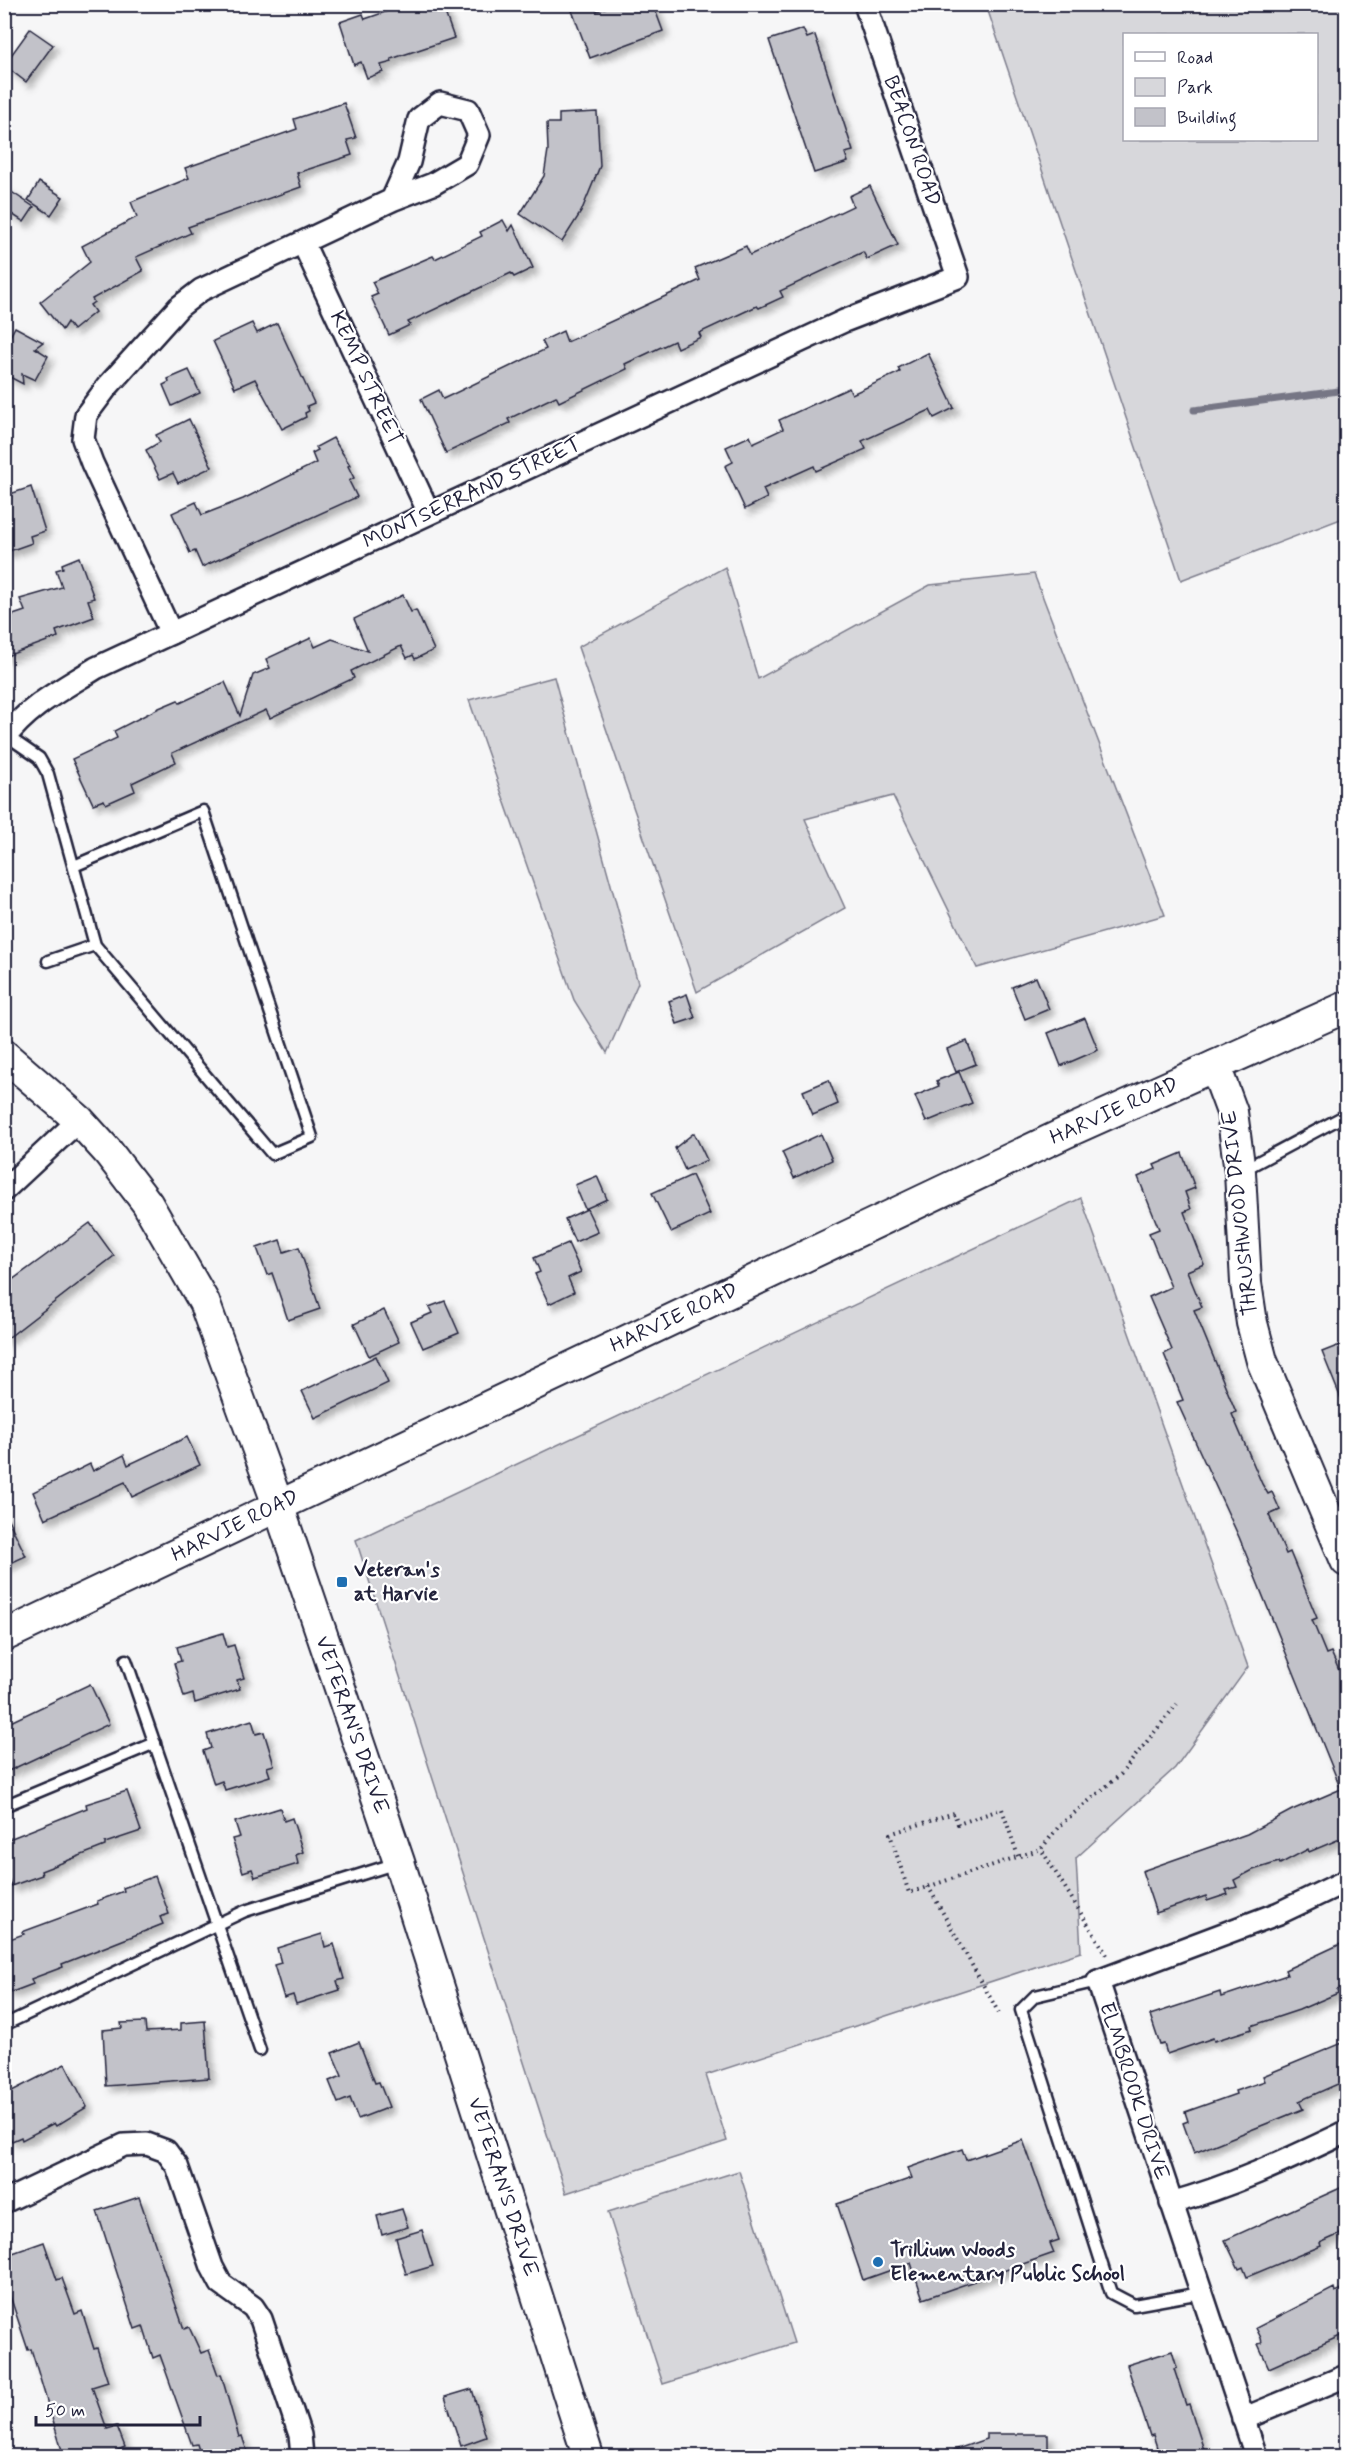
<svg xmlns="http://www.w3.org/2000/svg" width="1351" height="2461" viewBox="0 0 1351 2461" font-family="Mynerve,sans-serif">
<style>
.green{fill:#d7d7db;stroke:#7c7c8b;stroke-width:1.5;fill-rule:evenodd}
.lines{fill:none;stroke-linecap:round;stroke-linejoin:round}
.stream{stroke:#767685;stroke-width:7}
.building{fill:#c2c2c9;stroke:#22223b;stroke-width:1.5;filter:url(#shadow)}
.lane-casing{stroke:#22223b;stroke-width:15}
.street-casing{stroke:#22223b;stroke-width:26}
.secondary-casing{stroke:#22223b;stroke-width:34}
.path{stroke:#22223b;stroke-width:4;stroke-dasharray:1.5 4.5;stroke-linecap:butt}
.lane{stroke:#fff;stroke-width:10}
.street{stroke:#fff;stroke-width:21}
.secondary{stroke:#fff;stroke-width:30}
.poi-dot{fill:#1f6fb2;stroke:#fff;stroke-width:2}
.labels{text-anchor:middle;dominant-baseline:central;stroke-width:4.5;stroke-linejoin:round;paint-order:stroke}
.street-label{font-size:21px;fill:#22223b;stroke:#fff}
.poi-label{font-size:21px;font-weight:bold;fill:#22223b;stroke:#fff;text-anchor:start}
</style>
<defs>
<filter id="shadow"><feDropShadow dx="5.5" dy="5.5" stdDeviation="3" flood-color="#0004"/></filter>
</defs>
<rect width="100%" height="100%" fill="#f6f6f7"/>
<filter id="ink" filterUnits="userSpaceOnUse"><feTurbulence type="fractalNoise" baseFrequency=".0167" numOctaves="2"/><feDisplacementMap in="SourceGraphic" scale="12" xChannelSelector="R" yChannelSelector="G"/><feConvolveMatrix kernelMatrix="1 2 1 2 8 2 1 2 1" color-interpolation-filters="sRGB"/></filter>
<g filter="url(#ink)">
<g class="green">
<path d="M986,5H1346V517L1181,580ZM1124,34H1316V140H1124Z"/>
<path d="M725,567L758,679L930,585L1034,574L1165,915L977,968L893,796L805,819L845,908L697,992L578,647Z"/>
<path d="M554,677L638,983L607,1053L574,1000L469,700Z"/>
<path d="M1081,1198L1248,1667L1175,1768L1076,1858L1081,1952L706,2075L727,2141L566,2193L356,1540Z"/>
<path d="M739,2171L794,2343L663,2384L608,2212Z"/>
</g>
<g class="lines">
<path class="stream" d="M1194,410L1346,390"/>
</g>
<g class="building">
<path d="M408,4H442L454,38L391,59L392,62L381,65L383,72L367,78L361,62L354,65L340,22L363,14L365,19Z"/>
<path d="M581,4H595L597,11L615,4H653L663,31L590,58L571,8Z"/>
<path d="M30,29L53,45L26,82L4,65Z"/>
<path d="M803,29L807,38L815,35L853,151L845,153L848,162L814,173L769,40Z"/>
<path d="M344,103L356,138L347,140L352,155L297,173L301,187L188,227L191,233L136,257L143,271L92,299L94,302L90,305L95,312L73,330L67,322L62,330L40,302L90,262L82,246L137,217L131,202L189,178L185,168L297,129L294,119Z"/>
<path d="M597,112L600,166L581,212L562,242L520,214L544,176L548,150L547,123H559V114Z"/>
<path d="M39,182L63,197L51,215L28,200Z"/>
<path d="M870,186L898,245L867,259L863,252L780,291L783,297L759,308L757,306L699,333L701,337L677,348L674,341L625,364L627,369L559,402L556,396L508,419L510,423L446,453L421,399L439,390L443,399L546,349L542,341L563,331L567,342L700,280L695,268L746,246L750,255L853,206L849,196Z"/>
<path d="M4,187L34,207L24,222L4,209Z"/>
<path d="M503,220L509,231L513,225L533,268L514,277L511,273L408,322L410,325L389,335L371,297L378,294L372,282L433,256L435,259L482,236L480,232Z"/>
<path d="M252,323L257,333L277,323L314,403L307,406L309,411L305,413L306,417L282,429L255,379L235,388L213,341Z"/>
<path d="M15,327L43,342L35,348L48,356L35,380L22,374L23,384L4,374V348Z"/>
<path d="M928,353L954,408L934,418L930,410L862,441L866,449L816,471L814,466L763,489L767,498L745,509L725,466L733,462L726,447L750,436L753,443L783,429L779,420L849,388L852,394L900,372L898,368Z"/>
<path d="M189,370L200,393L172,406L163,385L169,382L168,379Z"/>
<path d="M189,419L212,467L178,483L173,473L160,479L146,450L160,442L156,435Z"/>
<path d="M333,438L350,465L348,466L354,478L349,481L357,497L202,567L195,551L190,553L172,513L196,502L202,515L243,499L316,463L312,453L318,450L316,447Z"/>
<path d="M31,487L45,531L30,536L32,543L4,553V496Z"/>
<path d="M79,557L94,598L88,600L94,617L56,631L58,637L4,657V618L25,611L20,599L62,587L56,570L63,568L62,564Z"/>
<path d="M403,595L411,612L416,610L434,650L415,659L413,655L407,658L401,646L351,671L354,678L270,718L266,710L172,753L176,762L132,783L135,791L106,804L104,800L93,804L72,759L117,738L114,731L159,708L178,700L180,703L225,682L240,716L253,675L270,668L266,659L311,638L315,647L332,639L368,651L354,619Z"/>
<path d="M1036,977L1049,1009L1025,1019L1012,987Z"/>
<path d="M687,994L695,1018L677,1024L669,1001Z"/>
<path d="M1085,1018L1098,1050L1061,1066L1048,1033Z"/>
<path d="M967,1041L976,1064L956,1072L947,1049Z"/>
<path d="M959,1072L972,1103L926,1122L915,1096L939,1086L936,1081Z"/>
<path d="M829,1080L838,1104L813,1115L803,1091Z"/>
<path d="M694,1133L707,1160L685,1170L675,1148Z"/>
<path d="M821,1134L832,1160L794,1178L782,1152Z"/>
<path d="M1182,1153L1195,1188L1185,1192L1191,1209L1184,1212L1204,1264L1187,1271L1202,1307L1194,1310L1236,1412L1232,1414L1262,1484L1268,1494L1272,1492L1280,1510L1269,1515L1286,1554L1290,1552L1317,1618L1312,1620L1326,1654L1331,1652L1347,1689V1836L1309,1852L1308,1849L1280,1864L1279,1862L1253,1870L1234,1880L1237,1887L1226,1890L1228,1894L1207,1901L1206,1896L1156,1913L1142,1871L1247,1834L1292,1810L1341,1789L1239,1537L1177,1402L1183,1400L1164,1354L1172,1350L1149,1297L1171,1287L1149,1233L1159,1229L1138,1177L1156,1169L1154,1165Z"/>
<path d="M692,1175L710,1214L671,1232L652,1193Z"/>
<path d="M597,1176L607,1199L585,1209L575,1185Z"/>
<path d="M587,1209L598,1232L575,1242L565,1219Z"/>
<path d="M90,1223L114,1256L4,1341V1286Z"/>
<path d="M280,1240L284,1252L299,1247L320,1309L288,1320L272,1273L267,1275L257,1248Z"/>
<path d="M568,1243L581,1272L568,1278L574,1292L549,1304L535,1274L540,1272L534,1258Z"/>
<path d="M445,1301L459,1333L423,1348L411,1322L432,1313L429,1307Z"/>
<path d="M384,1310L399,1342L369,1356L354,1324Z"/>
<path d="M1347,1342V1410L1346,1411L1322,1352Z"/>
<path d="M376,1356L388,1383L315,1418L302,1391Z"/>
<path d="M187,1437L200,1465L132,1497L125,1482L45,1519L33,1492L90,1464L93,1471L124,1455L128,1465Z"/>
<path d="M4,1511L26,1556L4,1566Z"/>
<path d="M223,1633L227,1647L234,1645L244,1678L237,1680L240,1689L195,1703L193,1694L184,1697L174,1663L181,1661L177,1647Z"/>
<path d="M90,1684L109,1724L4,1773V1725Z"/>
<path d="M252,1720L256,1734L264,1732L274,1765L267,1767L270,1776L225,1790L222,1781L214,1784L203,1751L211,1748L207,1734Z"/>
<path d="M127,1791L141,1831L105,1843V1846L41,1871L42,1875L11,1886L4,1867V1841L87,1808L86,1804Z"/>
<path d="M280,1808L284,1821L292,1818L303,1852L296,1855L298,1864L255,1877L252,1869L243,1872L232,1839L240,1837L235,1822Z"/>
<path d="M155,1876L169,1914L160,1917L163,1924L62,1964L63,1967L31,1979L33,1984L12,1992L10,1989L4,1991V1941L24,1934L22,1932L98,1904L97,1901L124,1891L123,1888Z"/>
<path d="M322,1934L325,1947L334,1944L344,1979L337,1981L340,1990L296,2004L293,1995L284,1998L274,1965L281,1963L277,1948Z"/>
<path d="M1347,1941V1986L1337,1990L1338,1993L1299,2010L1251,2026L1252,2029L1214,2041L1213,2038L1167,2054L1164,2044L1160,2045L1150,2015L1220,1992L1221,1997L1287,1975L1285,1970Z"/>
<path d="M205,2021L209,2078L106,2086L103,2030L122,2028L121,2023L145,2022L146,2032L181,2030V2023Z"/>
<path d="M1347,2041V2080L1299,2101L1303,2109L1194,2153L1183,2123L1188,2121L1185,2112L1236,2094L1235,2091L1265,2081L1263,2076Z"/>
<path d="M359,2042L375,2083L379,2082L389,2107L358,2119L350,2098L338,2103L329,2081L342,2076L332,2053Z"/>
<path d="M65,2064L87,2107L56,2126L54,2123L22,2140L21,2137L12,2141L4,2126V2095Z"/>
<path d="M1023,2140L1059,2240L1050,2243L1054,2253L923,2299L911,2263L863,2280L837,2204L912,2178L908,2168L962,2149L966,2160Z"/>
<path d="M1347,2185V2231L1320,2243L1321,2246L1247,2277L1243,2267L1239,2269L1225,2240Z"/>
<path d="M139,2197L184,2329L189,2327L201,2353L209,2350L218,2375L221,2374L239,2437L242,2436L248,2454L237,2457H201L197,2444L192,2445L160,2355L153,2358L143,2326L135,2329L97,2211Z"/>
<path d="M402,2209L408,2227L382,2235L377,2216Z"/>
<path d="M422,2230L433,2266L406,2274L396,2238Z"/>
<path d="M44,2242L57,2280L62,2278L75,2314L82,2311L94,2349L97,2348L108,2382L92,2387L107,2429L117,2426L125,2447L118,2450L120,2457H64L31,2349L28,2350L4,2278V2256Z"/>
<path d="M1347,2286V2333L1269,2368L1258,2344L1262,2343L1261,2338L1256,2328L1334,2288L1335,2292Z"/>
<path d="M1172,2351L1177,2368L1174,2369L1186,2405L1189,2404L1204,2450L1197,2452L1198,2457H1160L1153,2435L1150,2436L1127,2365Z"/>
<path d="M472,2389L486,2437L461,2446L445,2397Z"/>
<path d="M986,2434H1048V2457H944L943,2454L986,2439Z"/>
</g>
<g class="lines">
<defs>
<g id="lane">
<path d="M7,736L39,758L48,774L95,945L272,1154L312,1137L203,811L74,866"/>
<path d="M48,961L95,945"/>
<path d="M1243,1170L1346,1115"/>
<path d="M126,1660L260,2050"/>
<path d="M4,1806L155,1743"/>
<path d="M1098,1981L1035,1996L1021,2010L1111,2293L1134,2305L1201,2293"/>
<path d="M4,2025L245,1911L397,1863"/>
</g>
<g id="street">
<path d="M303,243L429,513"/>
<path d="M171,633L92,463L83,439L86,415L107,387L179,307L201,290L392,200L433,184L467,164L479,135L468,110L440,103L419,119L409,162L392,200"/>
<path d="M4,739C28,706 63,689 96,668L844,321L958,277L865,4"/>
<path d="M4,1190L79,1120"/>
<path d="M4,2202L124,2145L147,2144L166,2151L177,2166L212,2267L221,2284L253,2307L261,2319L300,2435L302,2456"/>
<path d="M1171,2203C1233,2186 1289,2159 1346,2132"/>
<path d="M1243,2419L1346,2376"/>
<path d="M1256,2456L1098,1981L1279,1913L1346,1881"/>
</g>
<g id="secondary">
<path d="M4,1055L79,1120L108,1152L147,1203L204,1302L278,1505L399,1862L588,2456"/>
<path d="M1215,1066L1232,1112L1240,1172L1246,1283L1252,1323L1262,1361L1346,1561"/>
<path d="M4,1636L1065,1133L1346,1007"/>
</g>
</defs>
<use href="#lane" class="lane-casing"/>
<use href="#street" class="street-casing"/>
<use href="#secondary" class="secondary-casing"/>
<g class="path">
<path d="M1018,1856L1002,1809L958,1824L954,1813L890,1834L909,1893L1041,1849"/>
<path d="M928,1886L1001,2017"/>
<path d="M1107,1955L1041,1849L1060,1825L1121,1774L1177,1704"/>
</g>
<use href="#lane" class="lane"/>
<use href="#street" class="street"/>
<use href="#secondary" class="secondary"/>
</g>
</g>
<g class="poi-dot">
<rect x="336" y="1576" width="12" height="12" rx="3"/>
<circle cx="878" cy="2262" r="6"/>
</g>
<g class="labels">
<g class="street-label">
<text transform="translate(912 141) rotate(71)">BEACON ROAD</text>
<text transform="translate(366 378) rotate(65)">KEMP STREET</text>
<text transform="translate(472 493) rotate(-25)">MONTSERRAND STREET</text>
<text transform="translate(1114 1111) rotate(-24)">HARVIE ROAD</text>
<text transform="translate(1240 1213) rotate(-96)">THRUSHWOOD DRIVE</text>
<text transform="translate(674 1318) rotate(-25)">HARVIE ROAD</text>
<text transform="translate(235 1526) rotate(-26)">HARVIE ROAD</text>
<text transform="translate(352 1725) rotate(71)">VETERAN'S DRIVE</text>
<text transform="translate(1134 2091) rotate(72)">ELMBROOK DRIVE</text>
<text transform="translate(503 2187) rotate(72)">VETERAN'S DRIVE</text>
</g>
<g class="poi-label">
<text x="354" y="1570">Veteran's<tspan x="354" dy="24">at Harvie</tspan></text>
<text x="890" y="2250">Trillium Woods<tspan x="890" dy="24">Elementary Public School</tspan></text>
</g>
</g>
<rect width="1351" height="2461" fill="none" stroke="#fff" stroke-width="24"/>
<rect x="12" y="12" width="1327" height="2437" fill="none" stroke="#22223b" stroke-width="2" filter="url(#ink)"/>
<rect x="1123" y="33" width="195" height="108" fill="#ffffff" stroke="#a7a7b1" stroke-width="1.5"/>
<rect x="1135" y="52" width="30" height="9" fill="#ffffff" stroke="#a7a7b1" stroke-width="1.5"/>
<text x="1177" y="63" font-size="18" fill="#22223b">Road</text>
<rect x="1135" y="78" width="30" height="18" fill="#d7d7db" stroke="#a7a7b1" stroke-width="1.5"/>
<text x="1177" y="93" font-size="18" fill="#22223b">Park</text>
<rect x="1135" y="108" width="30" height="18" fill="#c2c2c9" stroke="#a7a7b1" stroke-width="1.5"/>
<text x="1177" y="123" font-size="18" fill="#22223b">Building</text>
<path d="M36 2416v9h164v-9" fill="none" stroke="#22223b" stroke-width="3"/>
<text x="45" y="2416" font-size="18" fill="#22223b" stroke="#ffffff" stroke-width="4.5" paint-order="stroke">50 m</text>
</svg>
